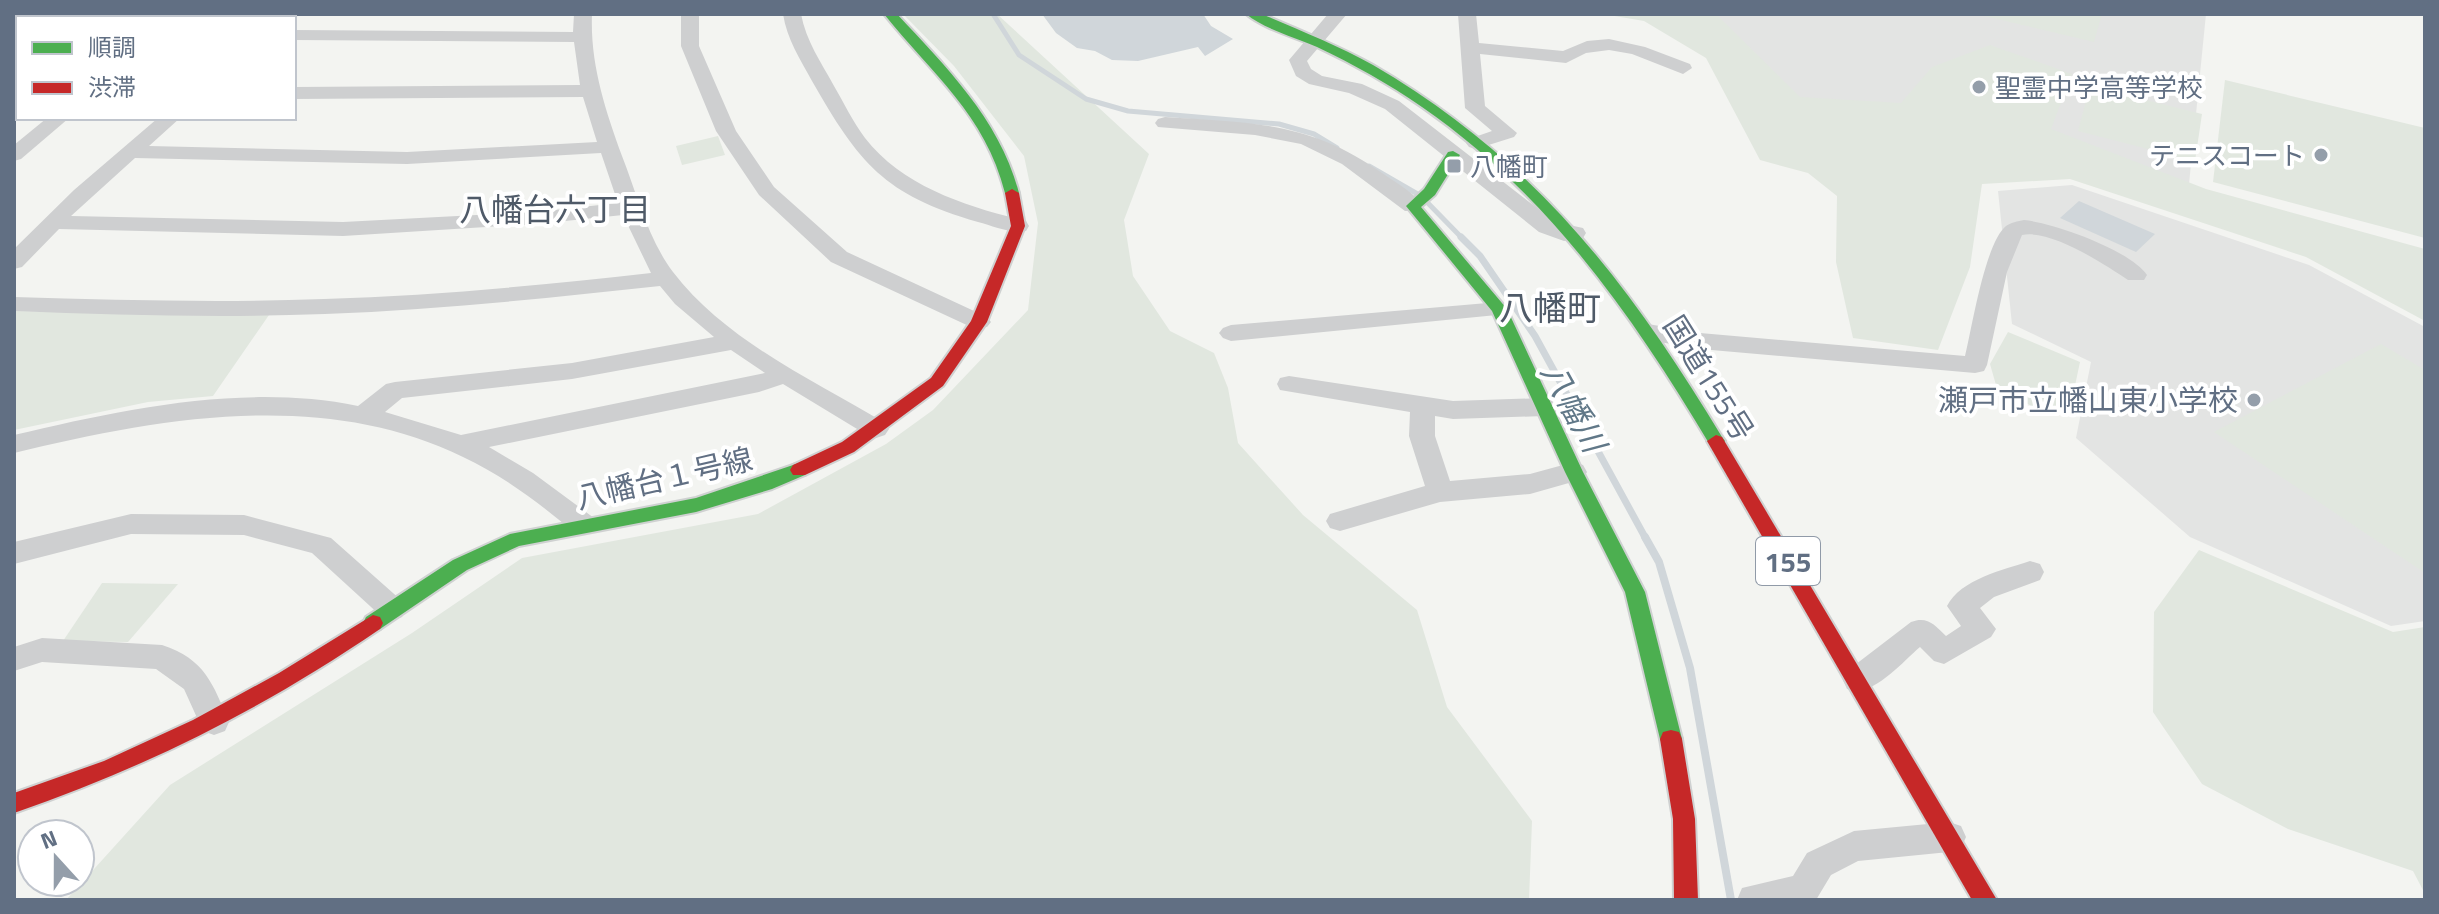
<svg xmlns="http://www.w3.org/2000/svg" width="2439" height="914" viewBox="0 0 2439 914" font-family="'Titillium Web','Noto Sans JP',sans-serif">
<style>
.built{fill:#e3e4e3}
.green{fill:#e1e7df}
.water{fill:#d0d6da}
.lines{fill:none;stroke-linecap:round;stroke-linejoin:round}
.stream-far2{stroke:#d0d6da;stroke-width:5}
.stream-far1{stroke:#d0d6da;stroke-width:7}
.stream{stroke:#d0d6da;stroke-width:8}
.fast-casing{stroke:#cfd1d1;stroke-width:4}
.jam-casing{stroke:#cfd1d1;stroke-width:4}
.street{fill:#cecfd0;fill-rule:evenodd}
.fast{fill:#4caf50;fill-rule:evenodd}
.jam{fill:#c62828;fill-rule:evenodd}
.poi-dot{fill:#949eaa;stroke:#fff;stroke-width:3}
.labels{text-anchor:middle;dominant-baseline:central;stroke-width:8;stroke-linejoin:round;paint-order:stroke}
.far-poi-label{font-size:26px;fill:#616f83;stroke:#fff;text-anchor:start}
.shield{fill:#fff;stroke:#909aa8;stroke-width:2}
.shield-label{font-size:28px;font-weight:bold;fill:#616f83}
.street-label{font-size:30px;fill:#616f83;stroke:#fff}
.poi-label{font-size:30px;fill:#616f83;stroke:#fff;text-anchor:end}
.neighbourhood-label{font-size:32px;fill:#4f5a68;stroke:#fff}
.water-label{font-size:32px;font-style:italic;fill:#617888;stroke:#fff}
.quarter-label{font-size:34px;fill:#4f5a68;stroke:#fff}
</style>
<rect width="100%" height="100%" fill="#f3f4f1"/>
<g class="built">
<path d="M1686,14H2206L2188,194L2077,161L1846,175Z"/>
<path d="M2072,185L2309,265L2425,327V621L2391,626L2190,537L2076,438L2091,362L2012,324L1998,191Z"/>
</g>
<g class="green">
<path d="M903,14H997L1149,154L1124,220L1133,276L1170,331L1214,353L1228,388L1238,443L1303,515L1417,610L1447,707L1532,821L1529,900H66L170,785L412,633L522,558L758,514L886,444L933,410L1028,310L1038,223L1024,156L954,66Z"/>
<path d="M1603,14H1716L1800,97L1901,103L1932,67L1990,45L2072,74L2051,129L2206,189L2425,249V321L2306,257L2070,179L1982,184L1970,267L1938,350L1853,338L1836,262L1837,196L1808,173L1760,160L1706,58L1644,21Z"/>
<path d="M1976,14H2102L2094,42Z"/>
<path d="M2225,80L2425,128V238L2213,182Z"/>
<path d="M2090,86L2202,114L2195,161L2078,131Z"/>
<path d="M718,136L725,155L682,165L676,146Z"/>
<path d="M14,311L269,315L213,396L148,402L14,430Z"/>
<path d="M2008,332L2080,362L2070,409L2043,413L1996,385L1990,364Z"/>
<path d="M2381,344L2425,370V573L2214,432Z"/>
<path d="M2199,550L2393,632L2425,627V894L2413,871L2288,829L2202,784L2153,712L2154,612Z"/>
<path d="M102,583L178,584L128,642L63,641Z"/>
</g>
<g class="water">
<path d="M1042,14H1203L1211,26L1233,39L1205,56L1198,47L1138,61L1112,60L1095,51L1077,48L1056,33Z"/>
<path d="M2079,201L2155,234L2136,252L2060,218Z"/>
</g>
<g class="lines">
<g class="stream-far2">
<path d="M993,14L1019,55L1086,99L1128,111L1279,124L1314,134L1337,148"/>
<path d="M1369,166L1421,196L1463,239"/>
</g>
<path class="stream-far1" d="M1461,237L1480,256L1535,336L1646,539"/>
<path class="stream" d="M1645,537L1659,562L1690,668L1731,900"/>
<defs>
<g id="fast">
<path d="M78,14H92L89,18H75Z"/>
<path d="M884,14H897C947,68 1000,120 1019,193L1017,196H1007L1005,193C985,114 932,74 884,14Z"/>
<path d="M1246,14H1262C1299,30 1337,45 1373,65C1534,159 1627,280 1722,437L1725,441L1722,445H1710C1633,316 1548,194 1422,107C1389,84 1353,64 1317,47C1295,37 1264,29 1246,14Z"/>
<path d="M1453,151L1460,155L1435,195L1421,207L1507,309L1583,472L1645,592L1682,739L1679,746L1671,748L1663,746L1660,739L1625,592L1565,472L1492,311L1406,206L1424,189L1448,152Z"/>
<path d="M799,463L808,470L805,475L772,489L696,512L519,546L467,570L380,629L373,631L366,629L363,623L366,617L453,560L510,534L696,498Z"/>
</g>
<g id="jam">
<path d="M18,60V70L14,71V61Z"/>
<path d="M1012,189L1019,193L1025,226L987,322L943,386L854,452L805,475H793L790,470L793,465L842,442L931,378L971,321L1011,226L1005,193Z"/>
<path d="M1716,435L1722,437L1997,900H1972L1707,441Z"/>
<path d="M373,615L380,617L383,623L380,629C261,710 149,766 14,813V793L104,761L193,720L279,673Z"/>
<path d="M1671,730L1679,732L1682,739L1695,819L1698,900H1674L1673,819L1660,739L1663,732Z"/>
</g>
</defs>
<use href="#fast" class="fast-casing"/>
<use href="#jam" class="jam-casing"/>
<g class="street">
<path d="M178,14H198L195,18H175Z"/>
<path d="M279,14H299L294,20L276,18Z"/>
<path d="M574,14H592C590,64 605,109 622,156C637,194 648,239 673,272C726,341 813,380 885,423L889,429L885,435L876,438L867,435L783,384L759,392L489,447L533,473L594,518L598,525L594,532L584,535L574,532C540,504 504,476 463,457C323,388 159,418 14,453V435C124,409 245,383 358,406L386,384L395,382L572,363L714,337L675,304L660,286C549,298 437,310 325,314C222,318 118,315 14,311V297C117,300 221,303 324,299C433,296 542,285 651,273L623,215L536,224L343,236L59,229L22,267L14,269V249L74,190L158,118H180L149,146L407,152L597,142L583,97L294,99V87L580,85L574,42L294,40V30L573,32ZM601,153L618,203L536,212L343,222L71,216L135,158L407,164ZM731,350L765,373L461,435L385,412L402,398L572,379Z"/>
<path d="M681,14H699V46L736,131L774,187L847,252L987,317L991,322L987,327H971L831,262L759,195L716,131L681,46Z"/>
<path d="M783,14H801C806,41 821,62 834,86C844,103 853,122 865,138C903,187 968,207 1026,221L1029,226L1026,231C1011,234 993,226 978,222C884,195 859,163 812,81C800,59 787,39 783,14Z"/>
<path d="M1328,14H1347L1307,61L1311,69L1322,76L1362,84L1399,101L1555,222L1583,228L1586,233L1583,238L1564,241L1539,232L1385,109L1349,93L1309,84L1296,76L1289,60Z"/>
<path d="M1458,14H1476L1479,43L1563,51L1587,41L1609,39L1645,47L1690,64L1692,68L1683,74L1632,54L1609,50L1586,53L1566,63L1480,54L1485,106L1517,133L1514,137L1476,149L1469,147L1466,143L1469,139L1492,131L1465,108Z"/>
<path d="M1165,117C1252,123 1310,121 1385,175C1398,184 1414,193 1424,206L1421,211H1405L1342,164L1301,144L1255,135L1158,127L1155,123L1158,119Z"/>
<path d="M47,118H69L21,159L14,161V145Z"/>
<path d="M2024,220C2054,223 2130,250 2147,275L2144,280H2128C2104,264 2051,229 2022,235L2007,272L1987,365L1984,371L1975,373L1700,349L1648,340L1640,337L1636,332L1640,327L1648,324L1700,333L1965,356C1972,328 1985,243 2006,226C2010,223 2018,221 2024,220Z"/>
<path d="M1499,302L1507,304L1511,309L1507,314L1231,341L1223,338L1219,333L1223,328L1231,325Z"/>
<path d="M1289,376L1453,401L1544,398L1553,401L1557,407L1553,413L1544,416L1453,419L1435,416V436L1450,481L1530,474L1574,462L1583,465L1587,472L1583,479L1530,494L1440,502L1340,531L1330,528L1326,521L1330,514L1425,486L1409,436L1410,412L1280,390L1277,384L1280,378Z"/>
<path d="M131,514L244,515L331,538L402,601L406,609L402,617L392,621L382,617L312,553L244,535L131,534L14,564V542Z"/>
<path d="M2030,561L2040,564L2044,572L2040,580L1994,597L1980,608L1996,629L1991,637L1944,664L1934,661L1920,647C1901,663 1873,698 1847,689L1843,680L1847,671L1911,622C1927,616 1934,624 1946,636L1961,626L1947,606C1961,579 2003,570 2030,561Z"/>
<path d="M42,638L162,645C205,659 213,684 229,722L225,731L214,735L203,731L184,689L156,669L42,662L14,671V647Z"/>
<path d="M1949,822L1961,826L1966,837L1961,848L1949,852L1858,861L1831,875L1816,900H1737L1742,888L1793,876L1807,853L1854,831Z"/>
</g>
<use href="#fast" class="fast"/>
<use href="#jam" class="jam"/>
</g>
<g class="poi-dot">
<circle cx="1979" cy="87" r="8"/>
<circle cx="2321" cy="155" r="8"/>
<rect x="1446" y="158" width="16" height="16" rx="4"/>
<circle cx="2254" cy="400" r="8"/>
</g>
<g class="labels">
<g class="far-poi-label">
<text x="1995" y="87">聖霊中学高等学校</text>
<text x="2305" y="155" text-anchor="end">テニスコート</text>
<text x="1470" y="166">八幡町</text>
</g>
<rect class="shield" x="1756" y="537" width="64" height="48" rx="6"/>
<g class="shield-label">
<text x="1788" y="561">155</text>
</g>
<g class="street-label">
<text transform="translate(1709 378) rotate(58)">国道155号</text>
<text transform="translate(664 478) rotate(-13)">八幡台１号線</text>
</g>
<g class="poi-label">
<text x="2238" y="400">瀬戸市立幡山東小学校</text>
</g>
<g class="neighbourhood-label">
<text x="555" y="209">八幡台六丁目</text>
</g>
<g class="water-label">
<text transform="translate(1574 407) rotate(61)">八幡川</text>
</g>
<g class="quarter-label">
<text x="1550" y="307">八幡町</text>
</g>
</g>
<rect width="2439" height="914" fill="none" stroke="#616f83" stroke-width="32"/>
<rect x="16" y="16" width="280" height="104" fill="#ffffff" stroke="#c0c5cd" stroke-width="2"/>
<rect x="32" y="42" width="40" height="12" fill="#4caf50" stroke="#c0c5cd" stroke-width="2"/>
<text x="88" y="56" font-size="24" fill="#616f83">順調</text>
<rect x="32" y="82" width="40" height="12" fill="#c62828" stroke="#c0c5cd" stroke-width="2"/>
<text x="88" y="96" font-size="24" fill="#616f83">渋滞</text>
<g transform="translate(56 858) rotate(339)"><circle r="38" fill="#ffffff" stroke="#c0c5cd" stroke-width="2"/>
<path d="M0-6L14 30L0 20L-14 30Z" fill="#949eaa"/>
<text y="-12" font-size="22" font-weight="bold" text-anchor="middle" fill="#616f83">N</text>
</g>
</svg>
